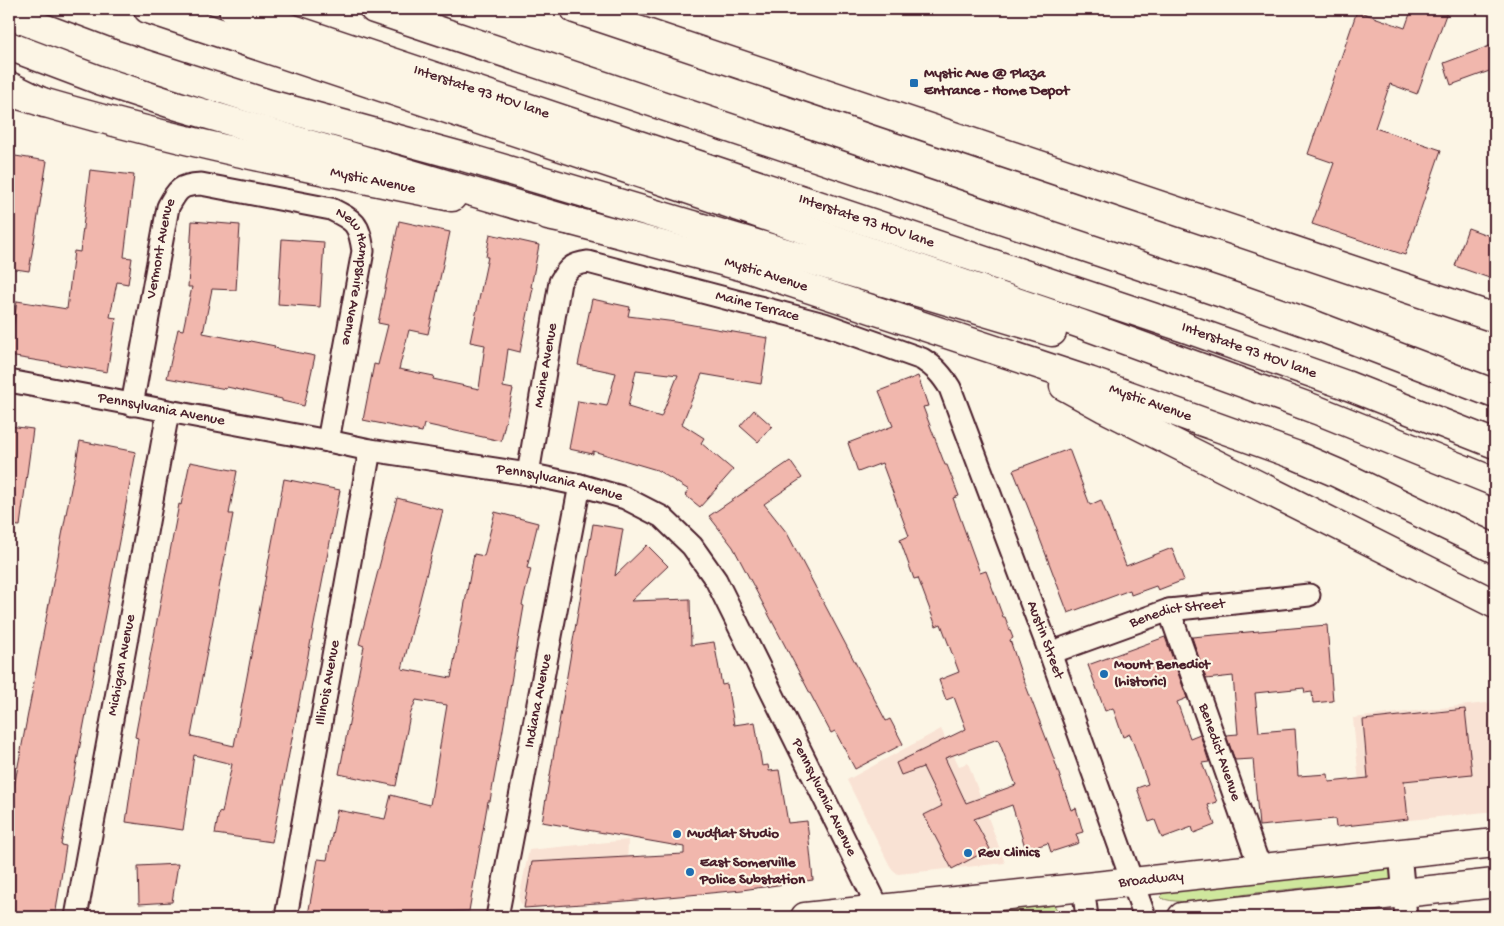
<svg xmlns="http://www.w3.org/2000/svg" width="1504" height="926" viewBox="0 0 1504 926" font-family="'Gochi Hand',sans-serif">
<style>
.built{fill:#f9e2d4}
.green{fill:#cfe79d;stroke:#8c8364}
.building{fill:#f1b7ad;stroke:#4a1f2b;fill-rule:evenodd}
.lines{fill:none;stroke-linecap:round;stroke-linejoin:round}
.street-casing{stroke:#4a1f2b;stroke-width:25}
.secondary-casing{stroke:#4a1f2b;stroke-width:31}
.primary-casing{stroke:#4a1f2b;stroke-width:31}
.highway-casing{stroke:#4a1f2b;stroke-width:31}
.street{stroke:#fcf5e5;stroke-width:21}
.secondary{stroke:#fcf5e5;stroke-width:28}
.primary{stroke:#fcf5e5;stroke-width:28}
.highway{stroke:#fcf5e5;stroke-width:28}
.poi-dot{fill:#1f6fb2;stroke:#fcf5e5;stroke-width:2}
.labels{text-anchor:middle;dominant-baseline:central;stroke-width:4.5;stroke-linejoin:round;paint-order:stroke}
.poi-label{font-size:15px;font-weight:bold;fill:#4a1f2b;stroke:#fcf5e5;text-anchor:start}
.street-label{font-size:15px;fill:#4a1f2b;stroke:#fcf5e5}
</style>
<rect width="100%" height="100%" fill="#fcf5e5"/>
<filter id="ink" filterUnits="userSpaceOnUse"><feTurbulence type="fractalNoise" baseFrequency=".02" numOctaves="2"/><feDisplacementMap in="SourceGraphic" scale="10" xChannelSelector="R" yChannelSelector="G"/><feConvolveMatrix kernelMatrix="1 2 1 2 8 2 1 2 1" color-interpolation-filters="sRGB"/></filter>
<g filter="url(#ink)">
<g class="built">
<path d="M1495,702V811L1363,825L1353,718Z"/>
<path d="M941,729L959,766L968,763L1005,863L898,874L893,870L890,866L847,780Z"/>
<path d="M628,840L626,901L527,908L524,907L520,902L519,898L529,850Z"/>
</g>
<g class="green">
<path d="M1386,866L1393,872L1392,877L1389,880C1344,884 1300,888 1255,893C1231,896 1183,907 1161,898L1162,892Z"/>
<path d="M1053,903L1057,910L1052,916L1037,917H942L946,915Z"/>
</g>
<g class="building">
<path d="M1422,9H1448L1417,94L1390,84L1375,128L1441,150L1405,255L1312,224L1334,163L1308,154L1357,11L1405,28L1411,11Z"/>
<path d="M1495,44V69L1451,85L1444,63Z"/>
<path d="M9,155L47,161L29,271L9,268Z"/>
<path d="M90,170L134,175L124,257L132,258L128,284L117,282L110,317L116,318L107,372L9,356L17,301L67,309L74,251L80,252Z"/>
<path d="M192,221L240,225L236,290L212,289L203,333L249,342L250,341L275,346L274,348L315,356L304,406L282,401V399L227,387L226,389L167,378L178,329L183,330L192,287H188Z"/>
<path d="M399,221L450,232L428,334L409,330L399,369L434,376L433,379L479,389L485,345L470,342L488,257H486L490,234L539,245L531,287L533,288L520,352L508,349L503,387L513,389L501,441L424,424L422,432L363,420L374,364L378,365L388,325L378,323Z"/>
<path d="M1468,228L1495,238V280L1455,266Z"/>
<path d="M282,239L324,242L320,307L278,304Z"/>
<path d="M592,299L630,307L628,316L676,322L768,338L761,384L702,374L682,424L704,438L701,443L733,470L700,507L685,495L689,490L657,470L593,451V454L569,449L578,401L607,406L616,373L578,365ZM636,370L678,375L661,417L628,407Z"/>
<path d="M918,376L928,406L923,407L945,465H947L959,496L953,498L967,537L980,573L986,571L1003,617H1005L1013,638L1010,640L1021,673L1053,756L1071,810L1076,808L1083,832L1076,834L1079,843L1051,852L1048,843L1026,850L1012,805L974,819L990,849L952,869L924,815L942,806L923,767L901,775L896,763L966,729L954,697L946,700L939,680L959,672L941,624L936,626L918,578L914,579L900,540L909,536L882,463L858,472L848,443L893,426L879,391ZM998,739L1016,785L966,803L945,758Z"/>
<path d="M754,410L772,426L758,442L740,426Z"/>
<path d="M9,426L33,429L20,526L9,525Z"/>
<path d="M80,441L136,452L61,845L66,846L55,917H9V813Z"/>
<path d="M1069,449L1090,505L1101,500L1126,566L1172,548L1184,580L1158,590L1156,586L1131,595L1130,590L1068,613L1029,510L1013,470Z"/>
<path d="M790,461L802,478L764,504L787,533L886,721L890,719L903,744L855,769L835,731L831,733L733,547L709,516Z"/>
<path d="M190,462L237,471L229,514H233L191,736L234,746L284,479L340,490L272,842L215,834L219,812L222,813L232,764L194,755L183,830L126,822L138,738L135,737L179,504L181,505Z"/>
<path d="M397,498L443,510L402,669L451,678L474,554L484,556L495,512L538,523L527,568L531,569L522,605L524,606L502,735L490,801H488L469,911L308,915L318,859L327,860L337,810L385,819L391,795L430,805L447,705L416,700L410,715L396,786L339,774L364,646L359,644Z"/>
<path d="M593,524L623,529L615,576L647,545L668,566L631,601L690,599L691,645L714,642L722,685L727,684L734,725L755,722L762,766L768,765L769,771L779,770L788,823L807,821L813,880L742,890L626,901L524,908L532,862L684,854V847L542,822Z"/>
<path d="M1327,625L1333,701L1313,703L1312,692L1305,693L1304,688L1255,693L1259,732L1295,729L1298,776L1328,774L1329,782L1368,778L1363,720L1465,709L1472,774L1404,781L1408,819L1336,827L1335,819L1259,826L1253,759L1235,760L1226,735L1238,734L1233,676L1206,679L1192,637Z"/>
<path d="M1165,637L1187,698L1177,702L1190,738L1200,734L1209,762L1202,763L1217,802L1208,805L1215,825L1194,833L1192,827L1162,838L1155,820L1149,822L1137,788L1148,784L1130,734L1123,737L1113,708L1105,711L1088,665Z"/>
<path d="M178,864L172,902L139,904L138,866Z"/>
</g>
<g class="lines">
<defs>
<g id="street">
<path id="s1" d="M9,381L328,441L370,450L528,474L580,485L625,498L662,517L692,546L716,580L879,909L889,917"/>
<path id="s2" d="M132,405L168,207C178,189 180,185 201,184L331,209C355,221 359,223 363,251L328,441"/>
<path id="s3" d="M528,474L560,282C568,268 572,264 588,262L824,324L922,359C935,367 942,375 950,388L1050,653L1145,917"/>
<path id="s4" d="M1169,610L1260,868"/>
<path id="s5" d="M1050,653L1169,610L1309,595"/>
<path d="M1400,853L1406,917"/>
<path d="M1083,887L1087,917"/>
<path id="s6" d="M76,917L168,412"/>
<path id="s7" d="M286,917L370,450"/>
<path id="s8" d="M497,917L580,485"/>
</g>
<g id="secondary">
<path d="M575,9L1495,318"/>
<path id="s9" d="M22,96C164,139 308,168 452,197"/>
<path id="s10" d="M548,216L572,221L744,267L1089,381L1295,455L1337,473L1495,549"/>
<path d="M1064,386L1104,408L1495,604"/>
</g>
<g id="primary">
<path id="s11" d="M805,917L1495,843"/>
<path d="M1182,917L1495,883"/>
</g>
<g id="highway">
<path d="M148,9L684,188L1081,324L1317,410L1495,482"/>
<path id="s12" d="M233,9L1185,328L1346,385L1495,444"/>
<path d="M374,9L1237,298L1317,326L1495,394"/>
<path d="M9,15L113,54L269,104L464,157L1052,332"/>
<path d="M9,46L99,80L175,105L572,221"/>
<path d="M9,86L44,103"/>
</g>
</defs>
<use href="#street" class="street-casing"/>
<use href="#secondary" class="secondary-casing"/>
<use href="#primary" class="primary-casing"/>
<use href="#highway" class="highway-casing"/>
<use href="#street" class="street"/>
<use href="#secondary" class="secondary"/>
<use href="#primary" class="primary"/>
<use href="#highway" class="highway"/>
</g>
</g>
<g class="poi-dot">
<rect x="909" y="78" width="10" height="10" rx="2.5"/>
<circle cx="1104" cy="674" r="5"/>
<circle cx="677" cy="834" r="5"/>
<circle cx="968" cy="853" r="5"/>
<circle cx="690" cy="872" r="5"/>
</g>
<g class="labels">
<g class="poi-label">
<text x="924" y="74">Mystic Ave @ Plaza<tspan x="924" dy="17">Entrance - Home Depot</tspan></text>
<text x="1114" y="665">Mount Benedict<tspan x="1114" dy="17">(historic)</tspan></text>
<text x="687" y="834">Mudflat Studio</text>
<text x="978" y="853">Rev Clinics</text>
<text x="700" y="863">East Somerville<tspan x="700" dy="17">Police Substation</tspan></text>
</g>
<g class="street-label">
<text stroke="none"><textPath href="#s12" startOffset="262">Interstate 93 HOV lane</textPath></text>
<text stroke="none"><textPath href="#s9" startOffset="361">Mystic Avenue</textPath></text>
<text stroke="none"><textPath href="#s12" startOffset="668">Interstate 93 HOV lane</textPath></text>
<text stroke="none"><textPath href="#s2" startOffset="159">Vermont Avenue</textPath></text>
<text stroke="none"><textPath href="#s10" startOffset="226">Mystic Avenue</textPath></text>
<text stroke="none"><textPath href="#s2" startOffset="456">New Hampshire Avenue</textPath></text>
<text stroke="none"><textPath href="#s3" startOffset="406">Maine Terrace</textPath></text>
<text stroke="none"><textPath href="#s12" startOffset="1072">Interstate 93 HOV lane</textPath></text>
<text stroke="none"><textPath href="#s3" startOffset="110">Maine Avenue</textPath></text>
<text stroke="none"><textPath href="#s10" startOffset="631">Mystic Avenue</textPath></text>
<text stroke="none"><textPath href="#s1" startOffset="155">Pennsylvania Avenue</textPath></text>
<text stroke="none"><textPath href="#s1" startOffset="560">Pennsylvania Avenue</textPath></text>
<text stroke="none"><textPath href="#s5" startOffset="134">Benedict Street</textPath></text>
<text stroke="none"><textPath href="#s3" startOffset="889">Austin Street</textPath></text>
<text stroke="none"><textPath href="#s6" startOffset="256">Michigan Avenue</textPath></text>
<text stroke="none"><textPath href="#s7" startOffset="238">Illinois Avenue</textPath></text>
<text stroke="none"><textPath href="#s8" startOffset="220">Indiana Avenue</textPath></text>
<text stroke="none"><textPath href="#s4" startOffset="151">Benedict Avenue</textPath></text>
<text stroke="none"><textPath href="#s1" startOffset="995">Pennsylvania Avenue</textPath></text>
<text stroke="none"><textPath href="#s11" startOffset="348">Broadway</textPath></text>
</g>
</g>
<rect width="1504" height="926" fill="none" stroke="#fcf5e5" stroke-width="30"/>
<rect x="15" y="15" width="1474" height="896" fill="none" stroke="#4a1f2b" stroke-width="2" filter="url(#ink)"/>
</svg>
